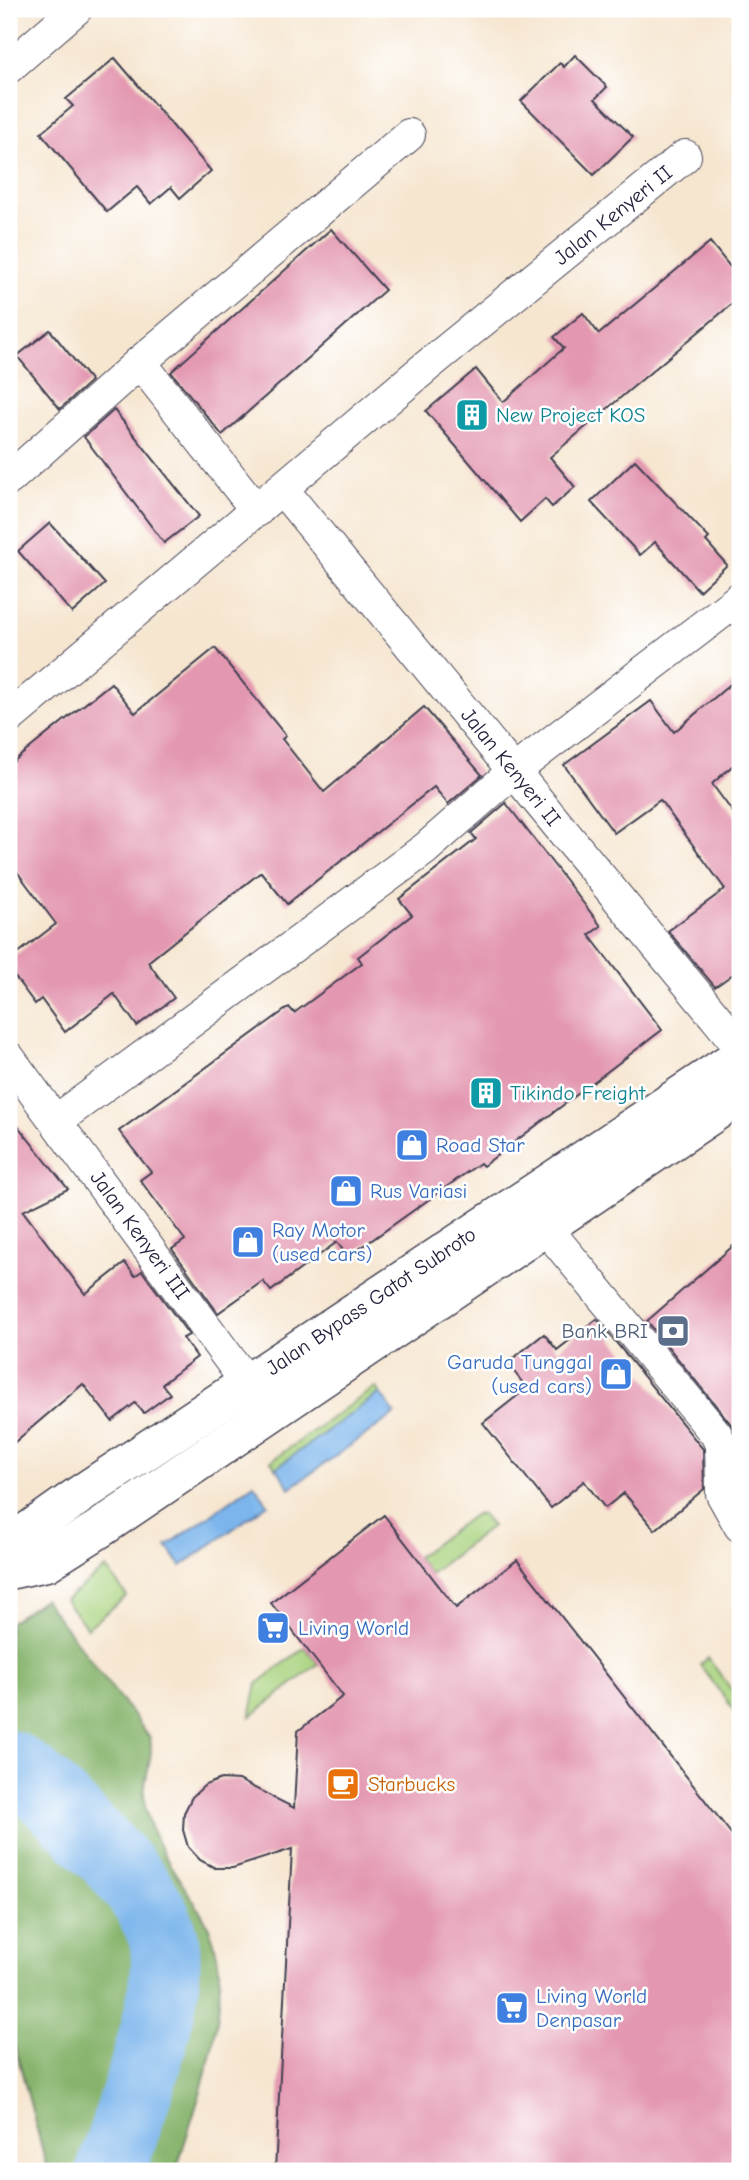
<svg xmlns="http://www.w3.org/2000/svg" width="749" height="2180" viewBox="0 0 749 2180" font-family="'Comic Neue',sans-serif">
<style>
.green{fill:#a8d27d;stroke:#657a5c;stroke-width:2}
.forest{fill:#86b46c;stroke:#546b54;stroke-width:2}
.water{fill:#7bb5ec;stroke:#4e6c94;stroke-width:2}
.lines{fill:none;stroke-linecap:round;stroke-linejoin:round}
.river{stroke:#7bb5ec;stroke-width:70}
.building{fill:#e397b0}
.street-casing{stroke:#423f51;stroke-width:34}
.highway-casing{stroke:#423f51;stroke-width:41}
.street{stroke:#fff;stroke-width:32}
.highway{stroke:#fff;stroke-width:38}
.labels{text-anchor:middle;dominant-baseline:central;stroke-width:5;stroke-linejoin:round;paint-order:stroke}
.street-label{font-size:21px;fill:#22223b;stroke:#fff}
.culture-label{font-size:21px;fill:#0d838f;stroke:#fff;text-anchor:start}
.shop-label{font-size:21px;fill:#366cbe;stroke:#fff;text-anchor:start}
.service-label{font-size:21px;fill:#4e5e75;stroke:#fff;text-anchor:end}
.food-label{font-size:21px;fill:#c56008;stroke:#fff;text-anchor:start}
</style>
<rect width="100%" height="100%" fill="#fff"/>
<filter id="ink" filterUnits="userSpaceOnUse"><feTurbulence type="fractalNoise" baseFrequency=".0143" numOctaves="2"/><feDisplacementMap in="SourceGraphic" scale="14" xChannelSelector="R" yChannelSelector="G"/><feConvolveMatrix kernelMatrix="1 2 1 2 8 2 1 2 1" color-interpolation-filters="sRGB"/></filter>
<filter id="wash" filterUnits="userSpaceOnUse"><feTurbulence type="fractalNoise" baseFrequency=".00686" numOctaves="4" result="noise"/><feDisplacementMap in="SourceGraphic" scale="28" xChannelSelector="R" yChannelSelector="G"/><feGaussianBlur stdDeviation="1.57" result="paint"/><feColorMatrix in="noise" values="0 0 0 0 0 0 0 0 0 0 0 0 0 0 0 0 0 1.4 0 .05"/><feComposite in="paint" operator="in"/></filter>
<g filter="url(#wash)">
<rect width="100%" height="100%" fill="#f6e6d0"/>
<g class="green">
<path d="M375,1387L380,1393L276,1468L271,1461Z"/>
<path d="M475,1514L482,1515L492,1526L430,1574L417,1557Z"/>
<path d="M106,1568L127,1596L87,1628L65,1600Z"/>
<path d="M305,1647L318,1664L250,1717L257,1684Z"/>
<path d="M708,1658L740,1701V1718L700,1665Z"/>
</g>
<path class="forest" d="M44,1599L150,1738C155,1762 139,1783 146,1811C156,1852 184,1883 204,1918C244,1989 197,2098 176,2171H48L9,2024V1623Z"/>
<g class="water">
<path d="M380,1393L395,1414L290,1488L276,1468Z"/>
<path d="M254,1484L268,1504L181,1566L167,1546Z"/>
</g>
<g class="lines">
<path class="river" d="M9,1765C40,1782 64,1811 89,1835C118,1863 149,1896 162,1933C180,1985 128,2116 111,2171"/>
</g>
<g id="blocks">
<g class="building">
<path d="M575,55L607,87L595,99L633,137L594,175L521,101L560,63L564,67Z"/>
<path d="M115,58L211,171L180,198L171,187L151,204L137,187L107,212L41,133L73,106L66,99Z"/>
<path d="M331,229L385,290L222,435L171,372Z"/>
<path d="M710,242L740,279V297L550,457L575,487L552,507L545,499L520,522L426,411L476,369L503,402L564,348L554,337L583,313L599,334Z"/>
<path d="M50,330L91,381L60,409L17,356Z"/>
<path d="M114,410L199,516L164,543L84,437Z"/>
<path d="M635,460L709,538L706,541L727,565L699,591L655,542L640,555L591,502Z"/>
<path d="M50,523L105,584L72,613L18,551Z"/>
<path d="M215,648L286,736L282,739L324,792L424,707L482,775L448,804L434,787L287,904L261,872L148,962L174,998L137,1026L114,994L65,1032L41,999L35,1004L9,969V960L56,924L9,861V765L111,683L135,713Z"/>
<path d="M740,676V759L712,784L740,822V969L715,987L668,931L725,889L660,800L614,833L564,765L651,701L674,732Z"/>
<path d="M506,803L601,926L589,935L662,1030L483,1166L480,1163L348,1257L337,1242L271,1291L263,1281L218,1313L172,1249L185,1240L140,1180L151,1172L119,1131L289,1007L294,1013L362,963L358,957L412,915L399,899L476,839L471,833Z"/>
<path d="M9,1115L68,1189L23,1211L85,1294L125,1263L135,1276L142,1271L189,1335L183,1338L197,1357L162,1384L170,1394L144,1413L135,1403L112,1421L83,1384L9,1447Z"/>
<path d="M740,1240V1459L738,1438L730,1423L647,1321Z"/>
<path d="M597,1319L703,1449L704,1489L655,1530L624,1493L605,1508L584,1481L551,1508L483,1423L527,1388L507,1363L544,1334L557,1350Z"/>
<path d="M384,1515L456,1608L517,1560L740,1845V2171H275L292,1849L233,1868H215L200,1860L188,1847L183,1830L184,1813L192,1797L205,1785L221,1779L239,1780L294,1808L298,1731L343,1696L271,1603Z"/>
</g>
</g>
</g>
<g filter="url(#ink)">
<use href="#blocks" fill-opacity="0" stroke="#423f51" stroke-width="2"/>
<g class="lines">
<defs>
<g id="street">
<path d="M9,67L76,9"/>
<path d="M140,362L257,511"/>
<path d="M9,479L140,362L409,135"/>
<path d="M282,489L740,1047"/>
<path d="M9,718L427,366L685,156"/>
<path d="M9,1058L260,1401"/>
<path d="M56,1121L425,849L514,771L740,598"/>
<path d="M545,1227L716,1434L721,1445L722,1494L740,1526"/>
</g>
<g id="highway">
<path d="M9,1554L23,1535L81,1494L740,1056"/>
<path d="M9,1570L47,1562L99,1529L740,1095"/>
</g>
</defs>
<use href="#street" class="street-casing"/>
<use href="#highway" class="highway-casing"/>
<use href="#street" class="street"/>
<use href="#highway" class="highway"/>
</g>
</g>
<defs>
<symbol id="building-square" viewBox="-11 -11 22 22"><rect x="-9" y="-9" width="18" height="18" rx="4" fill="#0f9aa8" stroke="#fff"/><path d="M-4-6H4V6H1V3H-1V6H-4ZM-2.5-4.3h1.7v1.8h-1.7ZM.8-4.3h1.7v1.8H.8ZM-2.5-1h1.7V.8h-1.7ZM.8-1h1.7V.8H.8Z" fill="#fff"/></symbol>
<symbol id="shop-square" viewBox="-11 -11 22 22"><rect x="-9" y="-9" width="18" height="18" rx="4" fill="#3f7fe0" stroke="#fff"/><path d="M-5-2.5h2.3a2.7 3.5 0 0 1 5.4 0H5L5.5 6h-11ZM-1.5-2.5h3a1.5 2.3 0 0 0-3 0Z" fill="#fff"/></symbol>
<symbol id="bank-square" viewBox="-11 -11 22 22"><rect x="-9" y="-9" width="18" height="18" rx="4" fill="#5c6f8a" stroke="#fff"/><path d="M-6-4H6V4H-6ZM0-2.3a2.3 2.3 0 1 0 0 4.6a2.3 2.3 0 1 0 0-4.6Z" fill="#fff"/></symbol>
<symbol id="supermarket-square" viewBox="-11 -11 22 22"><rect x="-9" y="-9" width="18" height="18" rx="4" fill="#3f7fe0" stroke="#fff"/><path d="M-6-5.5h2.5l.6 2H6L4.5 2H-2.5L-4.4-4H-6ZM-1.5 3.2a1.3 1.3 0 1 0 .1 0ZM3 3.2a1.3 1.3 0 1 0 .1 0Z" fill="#fff"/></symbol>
<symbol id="cafe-square" viewBox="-11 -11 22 22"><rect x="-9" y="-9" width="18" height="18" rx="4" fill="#e8710a" stroke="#fff"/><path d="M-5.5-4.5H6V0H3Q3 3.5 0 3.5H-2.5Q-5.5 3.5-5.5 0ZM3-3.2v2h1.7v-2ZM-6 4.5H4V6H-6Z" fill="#fff"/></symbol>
</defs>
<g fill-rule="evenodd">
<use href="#building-square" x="453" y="396" width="38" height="38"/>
<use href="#building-square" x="467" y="1074" width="38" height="38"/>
<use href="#shop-square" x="393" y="1126" width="38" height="38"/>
<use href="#shop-square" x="327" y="1172" width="38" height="38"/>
<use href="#shop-square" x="229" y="1223" width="38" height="38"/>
<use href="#bank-square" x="654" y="1312" width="38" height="38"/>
<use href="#shop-square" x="597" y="1355" width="38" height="38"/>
<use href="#supermarket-square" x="254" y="1609" width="38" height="38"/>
<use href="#cafe-square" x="324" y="1765" width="38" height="38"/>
<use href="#supermarket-square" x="493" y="1989" width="38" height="38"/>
</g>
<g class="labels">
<g class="street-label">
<text transform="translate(613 215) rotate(-39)">Jalan Kenyeri II</text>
<text transform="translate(511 767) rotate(51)">Jalan Kenyeri II</text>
<text transform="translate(140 1235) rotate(54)">Jalan Kenyeri III</text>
<text transform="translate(371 1301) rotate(-34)">Jalan Bypass Gatot Subroto</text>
</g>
<g class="culture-label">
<text x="496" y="415">New Project KOS</text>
<text x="510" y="1093">Tikindo Freight</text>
</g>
<g class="shop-label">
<text x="436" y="1145">Road Star</text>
<text x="370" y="1191">Rus Variasi</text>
<text x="272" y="1230">Ray Motor<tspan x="272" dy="24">(used cars)</tspan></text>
<text x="592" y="1362" text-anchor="end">Garuda Tunggal<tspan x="592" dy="24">(used cars)</tspan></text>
<text x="298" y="1628">Living World</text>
<text x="536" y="1996">Living World<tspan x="536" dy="24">Denpasar</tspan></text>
</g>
<g class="service-label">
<text x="648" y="1331">Bank BRI</text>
</g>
<g class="food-label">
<text x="368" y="1784">Starbucks</text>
</g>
</g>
<rect width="749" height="2180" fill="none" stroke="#fff" stroke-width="35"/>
</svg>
